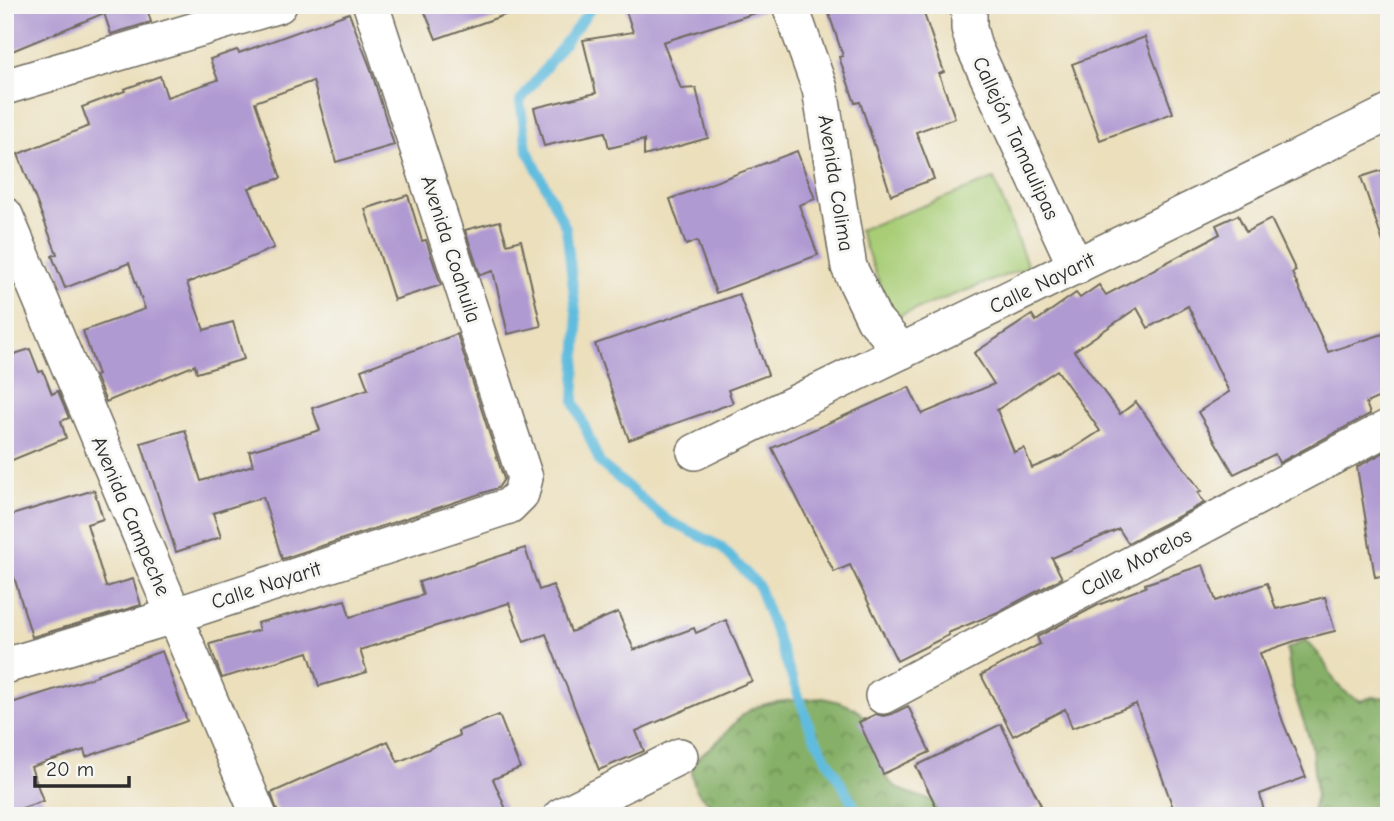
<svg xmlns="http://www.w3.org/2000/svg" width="1394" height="821" viewBox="0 0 1394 821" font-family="'Comic Neue',sans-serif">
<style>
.forest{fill:url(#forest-crowns);stroke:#586e49;stroke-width:2}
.pitch{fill:#a8cd76;stroke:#6a7c50;stroke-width:2}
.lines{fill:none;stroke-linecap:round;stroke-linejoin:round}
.stream{stroke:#60bcde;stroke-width:10}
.building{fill:#b09ad2;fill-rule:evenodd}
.minor-casing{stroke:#6e6a5e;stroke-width:38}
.minor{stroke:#fff;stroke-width:35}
.labels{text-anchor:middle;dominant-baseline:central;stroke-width:6;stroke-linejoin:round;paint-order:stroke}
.street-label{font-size:21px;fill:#2b2b2b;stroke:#f6f6f2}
</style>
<defs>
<pattern id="forest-crowns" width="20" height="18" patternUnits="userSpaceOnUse" patternTransform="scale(1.75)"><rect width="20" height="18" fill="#86b067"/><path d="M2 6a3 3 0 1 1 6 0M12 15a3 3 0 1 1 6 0" fill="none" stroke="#6e8f55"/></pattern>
</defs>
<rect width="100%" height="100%" fill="#f6f6f2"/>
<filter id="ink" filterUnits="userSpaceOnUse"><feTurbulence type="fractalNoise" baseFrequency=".0143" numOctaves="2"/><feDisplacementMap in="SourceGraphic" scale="14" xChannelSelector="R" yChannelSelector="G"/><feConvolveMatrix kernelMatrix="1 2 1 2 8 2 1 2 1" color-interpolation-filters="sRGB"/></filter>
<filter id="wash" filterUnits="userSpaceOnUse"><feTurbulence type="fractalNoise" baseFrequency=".00686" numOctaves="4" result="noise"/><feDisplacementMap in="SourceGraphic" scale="28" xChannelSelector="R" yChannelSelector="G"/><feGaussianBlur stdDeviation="1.57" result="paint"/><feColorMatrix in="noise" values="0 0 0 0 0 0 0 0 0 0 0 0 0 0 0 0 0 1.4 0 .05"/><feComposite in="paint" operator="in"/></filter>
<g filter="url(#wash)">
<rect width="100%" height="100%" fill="#ebdfbc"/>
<g class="forest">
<path d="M1306,640C1312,647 1320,654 1324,662C1335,683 1338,690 1361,701L1372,697L1389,698V805L1378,810L1351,811L1345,816H1311L1316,796L1312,746L1292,687L1287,649Z"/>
<path d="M823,698C902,713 859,761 895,786C915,800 979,810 1004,816H723C714,804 698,799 694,784C686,759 704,754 718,741C727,733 734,722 744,714C763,699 800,700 823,698Z"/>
</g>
<path class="pitch" d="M994,179L1028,267L893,318L859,230Z"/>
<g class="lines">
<path class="stream" d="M594,5L520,101L527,149L566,228L578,329L574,401L600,463L667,520L720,546L758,585L812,733L860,816"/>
</g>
<g id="blocks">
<g class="building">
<path d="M5,5H146L151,22L111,34L104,13L5,54Z"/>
<path d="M422,5H521L522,9L436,39Z"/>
<path d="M624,5H761L762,11L663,42L681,89L696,88L708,138L644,156V140L609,148L605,132L544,146L534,108L596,93L583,40L633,32Z"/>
<path d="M826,5H921L944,72L939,74L955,118L916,132L934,179L891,195L860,102L855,103L839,57L843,56Z"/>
<path d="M349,13L370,67L394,145L336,162L313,81L255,102L281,178L249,188L274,248L187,283L204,330L233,322L244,359L197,373L195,365L106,402L95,376L98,375L83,331L145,309L129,263L65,288L52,256L57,254L18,154L89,126L82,107L125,91L124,89L160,76L167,97L218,80L210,59L237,50L239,53Z"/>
<path d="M1145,37L1173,113L1100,140L1072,64Z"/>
<path d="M797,151L815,199L799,205L818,255L716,293L697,241L686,245L670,199Z"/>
<path d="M1389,168V244L1384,245L1361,177Z"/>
<path d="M408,195L422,241L426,240L441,285L394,300L365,209Z"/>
<path d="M1238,215L1246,232L1271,219L1296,271L1292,273L1328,352L1389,332V393L1366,403L1370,414L1279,463L1275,454L1234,474L1198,412L1229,392L1188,306L1148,328L1137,308L1074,351L1120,414L1136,402L1201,491L1198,493L1204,503L1128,543L1119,529L1052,558L1062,578L998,612L948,633L949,635L897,661L850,565L834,572L772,448L909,387L922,414L994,384L974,353L1032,315L1036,321L1076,293L1080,298L1099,285L1106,295L1220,234L1216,225ZM1057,370L1100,431L1063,455L1032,468L1024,448L1014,452L997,410Z"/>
<path d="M500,221L507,244L521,240L541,326L508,334L493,271L480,275L465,230Z"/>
<path d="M739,294L768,375L728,390L733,403L629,440L595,344Z"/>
<path d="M457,334L504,479L498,488L282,559L263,497L213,513L221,537L176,552L141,443L185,430L201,481L253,465L249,451L320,430L312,408L368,389L361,370Z"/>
<path d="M30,349L39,372L43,371L52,394L58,391L69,418L61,421L66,438L5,463V357Z"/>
<path d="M1386,451L1389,459V575L1375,577L1357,467Z"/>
<path d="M94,490L103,519L87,524L106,587L133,579L141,605L32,637L14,577L5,579V517Z"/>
<path d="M525,548L539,590L553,585L571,632L618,612L634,650L694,628L696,633L726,620L752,681L636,731L644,751L599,770L546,634L524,642L509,603L360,650L367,672L319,686L308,652L222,678L213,654L210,644L259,630L257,623L345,600L350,617L423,595L419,582Z"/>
<path d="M1203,565L1216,601L1267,583L1276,609L1325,597L1335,631L1295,641L1260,653L1283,722L1306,777L1260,794L1265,816H1176L1136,704L1072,728L1065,709L1013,736L981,675L1040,644L1037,637L1098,605L1146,587L1145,584Z"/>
<path d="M162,651L187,721L86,757L84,750L31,767L43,801L5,814V705L98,676L97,674Z"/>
<path d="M908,706L930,752L883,774L859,722L876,714L883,716L892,714Z"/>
<path d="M499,715L520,768L493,779L509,816H279L271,793L388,741L398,762L459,736L458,731Z"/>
<path d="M1001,724L1041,805L1019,816H941L916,766Z"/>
</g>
</g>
</g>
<g filter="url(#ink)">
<use href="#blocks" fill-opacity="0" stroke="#6e6a5e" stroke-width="2"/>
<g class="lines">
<defs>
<g id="minor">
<path d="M790,5L820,89L849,267L874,319L902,351"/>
<path d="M969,5V28L974,47L1076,267"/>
<path d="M5,87L279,5"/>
<path d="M5,215L259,816"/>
<path d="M695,452L1389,113"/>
<path d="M5,666L173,616L509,506L521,494L525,478L371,5"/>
<path d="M883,696L1389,427"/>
<path d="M561,816L680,756"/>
</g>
</defs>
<use href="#minor" class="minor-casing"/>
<use href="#minor" class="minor"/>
</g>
</g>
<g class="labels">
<g class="street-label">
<text transform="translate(1016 138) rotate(65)">Callejón Tamaulipas</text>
<text transform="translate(836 183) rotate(81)">Avenida Colima</text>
<text transform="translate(451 249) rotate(72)">Avenida Coahuila</text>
<text transform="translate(1042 283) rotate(-26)">Calle Nayarit</text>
<text transform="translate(131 516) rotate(67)">Avenida Campeche</text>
<text transform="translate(1136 562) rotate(-28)">Calle Morelos</text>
<text transform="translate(266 585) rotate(-18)">Calle Nayarit</text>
</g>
</g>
<rect width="1394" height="821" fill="none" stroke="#f6f6f2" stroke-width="28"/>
<path d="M35 776v10h94v-10" fill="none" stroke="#2b2b2b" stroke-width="3.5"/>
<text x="46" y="776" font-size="21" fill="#2b2b2b" stroke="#f6f6f2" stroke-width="5" paint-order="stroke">20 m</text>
</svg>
